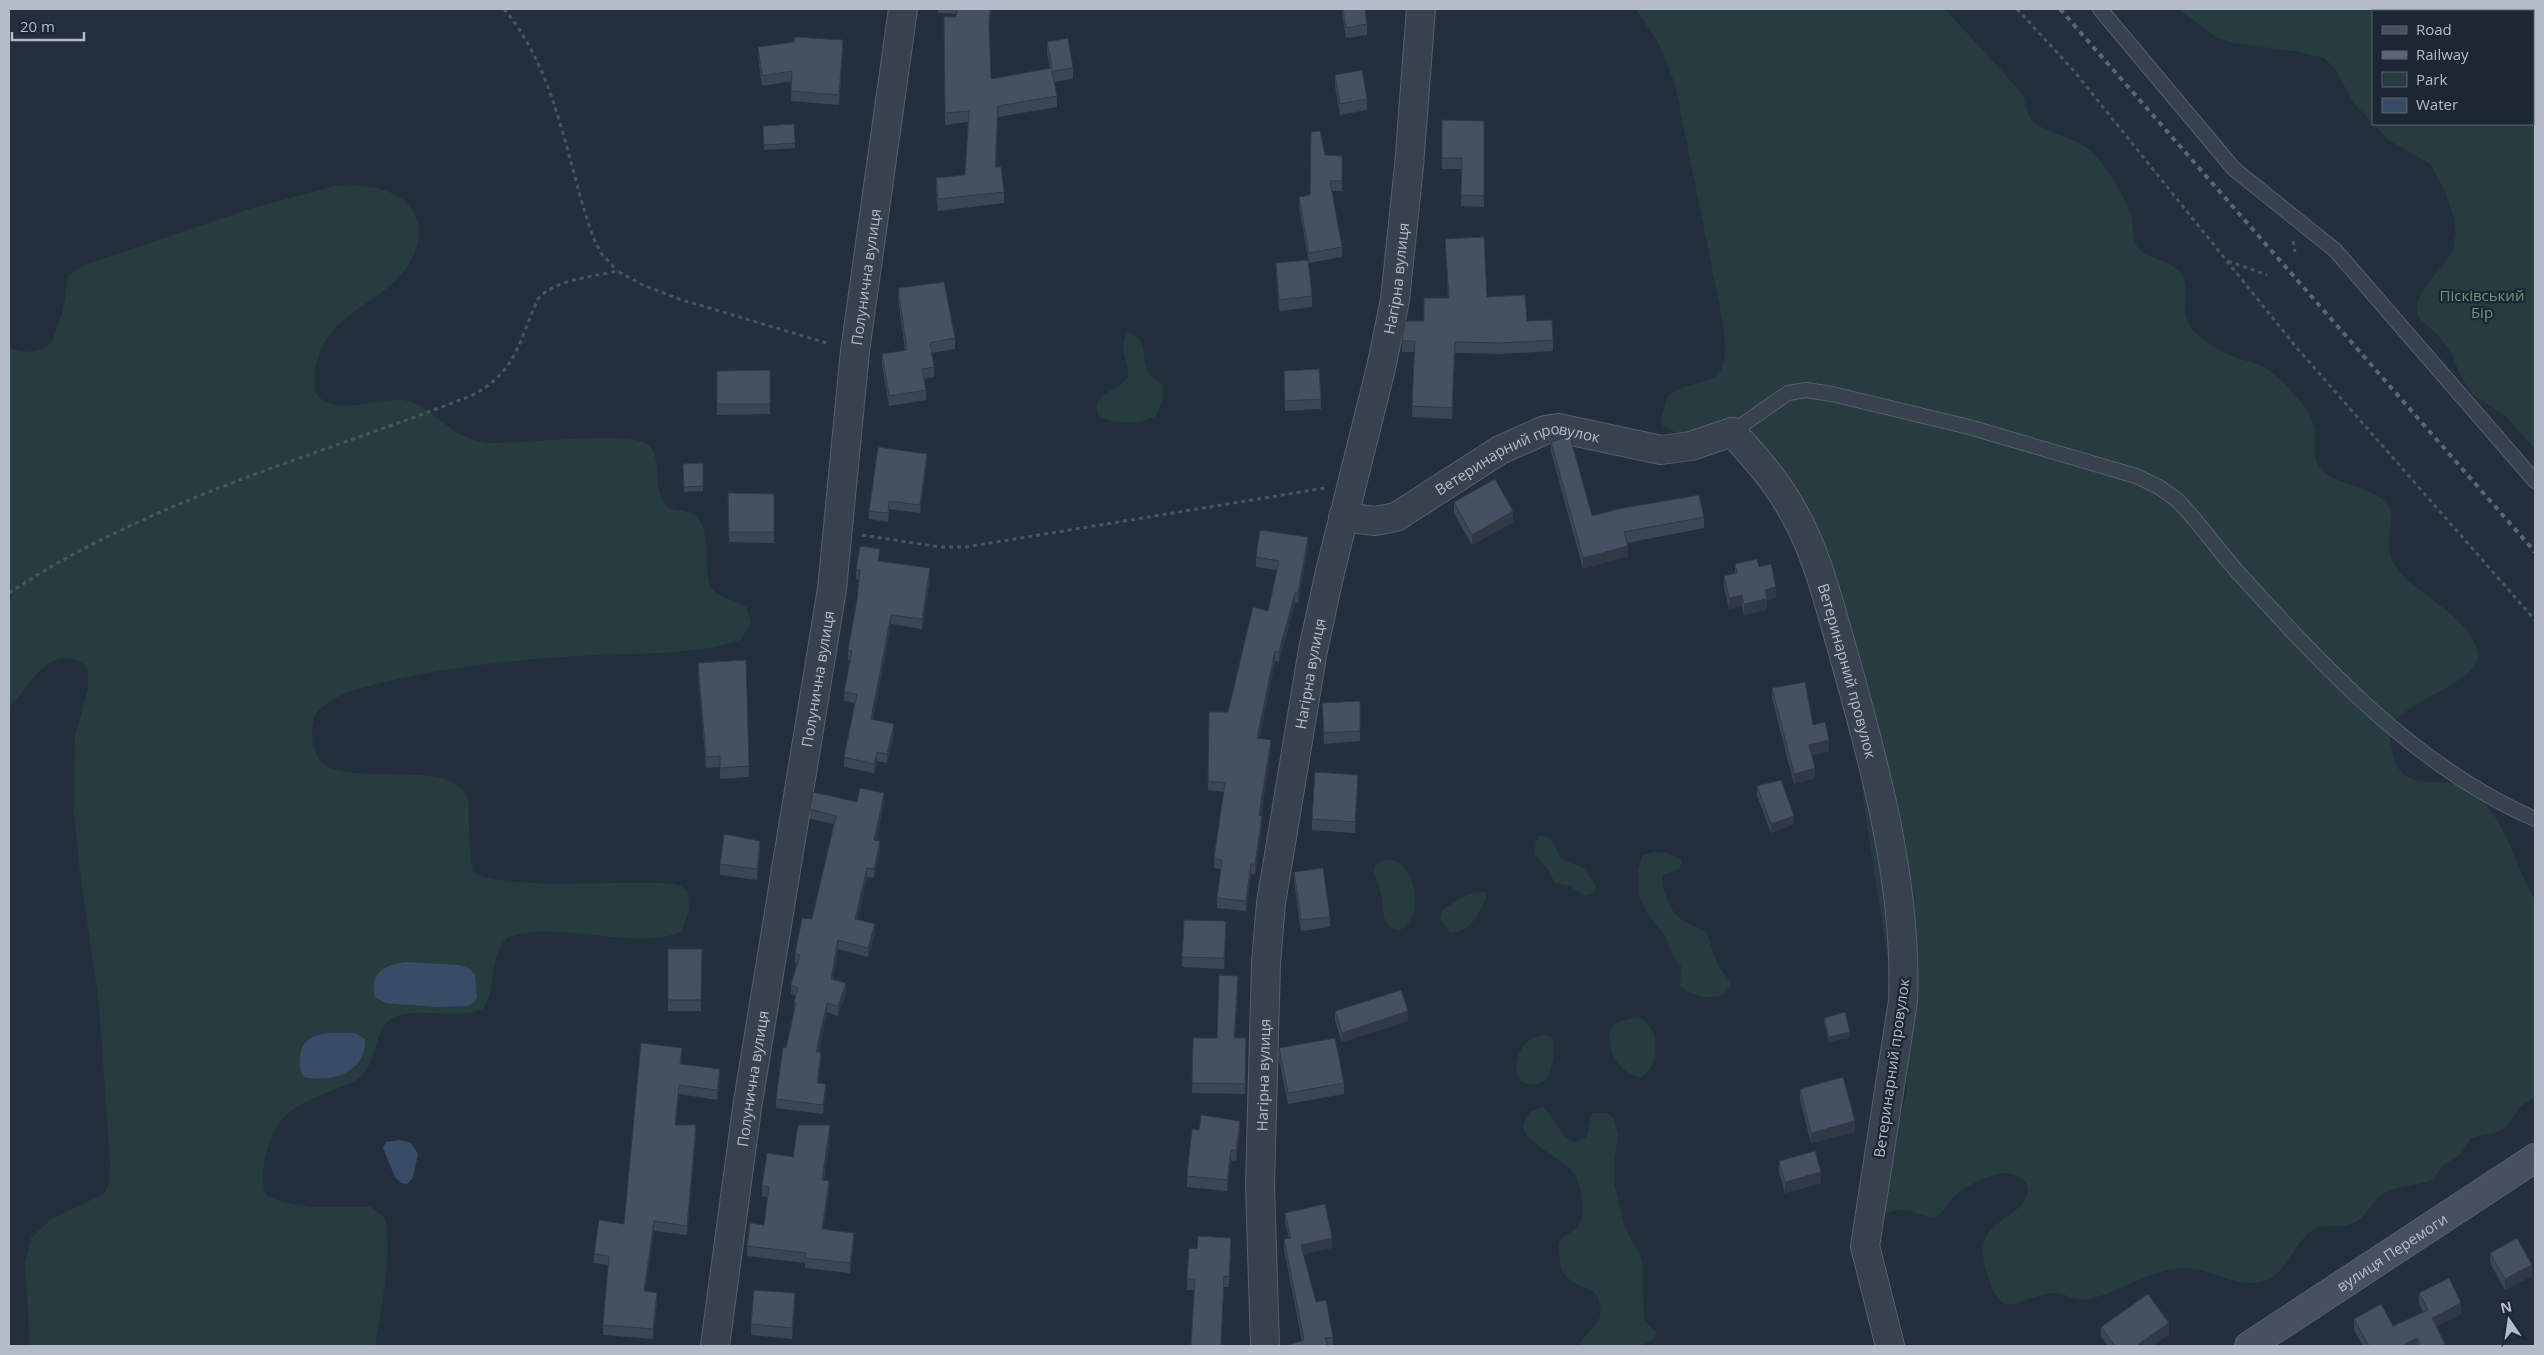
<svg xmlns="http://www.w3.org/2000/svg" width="2544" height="1355" viewBox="0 0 2544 1355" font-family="'Open Sans',sans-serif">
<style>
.green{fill:#263c3f;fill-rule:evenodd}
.water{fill:#394c67}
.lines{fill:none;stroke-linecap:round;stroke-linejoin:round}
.lane-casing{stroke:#565f6c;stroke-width:16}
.street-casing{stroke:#565f6c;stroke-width:30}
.secondary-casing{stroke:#565f6c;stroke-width:30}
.path{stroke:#44595c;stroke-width:3;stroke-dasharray:4 4;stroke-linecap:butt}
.lane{stroke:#38414e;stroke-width:14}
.street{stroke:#38414e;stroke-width:28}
.secondary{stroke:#465061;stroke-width:28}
.rail{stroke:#5a6575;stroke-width:4;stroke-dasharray:5 5;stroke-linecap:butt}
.wall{fill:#3b4654}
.shaded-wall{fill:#303945}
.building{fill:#455162;stroke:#303945}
.labels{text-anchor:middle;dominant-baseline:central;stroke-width:4.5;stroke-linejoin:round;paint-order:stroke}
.street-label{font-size:15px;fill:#b4bcc9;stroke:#1d2633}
.park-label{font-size:15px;fill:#6b9a76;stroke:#1d2633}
</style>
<rect width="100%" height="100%" fill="#242f3e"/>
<g class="green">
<path d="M1636,9H1945L2021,92C2026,100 2026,113 2030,118C2042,134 2076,135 2095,155C2109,171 2123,194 2131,215C2135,226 2130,238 2138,248C2148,260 2167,259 2178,270C2196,287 2173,313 2196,333C2207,343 2221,352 2235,357C2244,361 2254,362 2263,366C2277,375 2290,389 2301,402C2308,411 2314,421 2315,433C2316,445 2311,456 2319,466C2336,489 2372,483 2388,506C2399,522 2379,540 2396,567C2415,595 2474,618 2478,654C2481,682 2405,700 2392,727C2388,737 2392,751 2395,761C2406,793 2442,775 2466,788C2505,810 2513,864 2535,900V1098C2515,1106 2517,1117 2504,1128C2494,1136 2480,1133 2470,1139L2461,1154L2442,1166L2434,1179C2417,1186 2399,1185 2383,1194C2371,1202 2367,1217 2354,1223C2339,1230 2324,1221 2310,1232C2293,1245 2286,1275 2264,1281C2237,1290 2210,1267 2183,1268C2151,1270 2126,1288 2097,1297C2071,1305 2072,1293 2053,1293C2036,1294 2022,1304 2006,1305C1994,1297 1991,1287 1987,1274C1978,1244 1983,1233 2008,1216C2014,1211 2021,1207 2025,1200C2037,1180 2011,1169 1994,1175C1981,1180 1967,1185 1957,1194C1947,1202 1945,1214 1933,1218C1911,1213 1910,1206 1886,1213L1882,1209L1887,1170L1906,1095L1908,1062L1893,992L1869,838L1862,788L1857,721L1772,464L1692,434L1675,432L1663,426L1661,419L1668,396C1682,385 1696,385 1711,379C1732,370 1724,335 1722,318L1675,84L1659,44Z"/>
<path d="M2179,9H2535V449L2506,417L2472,394L2461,377L2451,352L2437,334L2421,320L2417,312L2418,300L2425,287L2445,263L2453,250L2456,233L2454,217L2444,189L2430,164L2387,139L2353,102L2336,70L2324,58L2299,52L2233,43L2216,37ZM2373,11H2533V124H2373Z"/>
<path d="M334,186C366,184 410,187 418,225C421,241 414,258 404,271C374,309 321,315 315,374C314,381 313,390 318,396C335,416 379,398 402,400C422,401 441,423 458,433C467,438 476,441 486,443C514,445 638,428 651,447C661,463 654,487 664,503C671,515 692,506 700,521C711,540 703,568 711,588L716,593L746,607L751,622L741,640C695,655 642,653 594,655C525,659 457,665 389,681C365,687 338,692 320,709C308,720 311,747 319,759C340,791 456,754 468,800C470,807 468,816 469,823C469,839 470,855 473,872C506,892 628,879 674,884L681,886L688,892L689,910L682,931C638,953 553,918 507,938C488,957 497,986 484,1008C463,1021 421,1006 394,1017C373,1026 380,1061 359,1078C353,1083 343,1086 335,1089C297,1105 276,1112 266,1155C263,1168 260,1184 267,1196L282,1202L312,1207H371L384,1217C394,1248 380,1313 375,1346H30L25,1263L31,1238L50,1220L105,1193L109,1183L110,1164L99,1003L79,865L74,812L75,736L88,689V669C84,664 81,662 75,660C45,649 27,691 9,707V348C24,354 40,353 52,342L63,310L68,276L84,265L253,208Z"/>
<path d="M1128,333C1149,338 1140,357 1149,373C1152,379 1159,381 1163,386V398L1156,416C1140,424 1117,424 1100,417C1087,394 1120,391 1128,377C1129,363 1117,345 1128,333Z"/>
<path d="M1539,835L1550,838L1561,858L1584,869L1596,886L1595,892L1585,896L1570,886L1555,883L1548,869L1534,854L1536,841Z"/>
<path d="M1653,852L1667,853L1682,860L1679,869L1663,875L1662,883L1666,897L1674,913L1682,920L1703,930L1708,936L1717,964L1731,983V986L1723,995C1710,1000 1690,995 1680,986L1681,966L1673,957L1666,937L1647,913L1639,896L1638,870L1642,856Z"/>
<path d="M1384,860C1414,854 1429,918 1398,931C1380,924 1384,910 1381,894C1379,886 1376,879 1374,871L1375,866Z"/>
<path d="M1483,892L1486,893V898C1478,915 1471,932 1450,933L1440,919L1442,910L1468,894Z"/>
<path d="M1636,1017C1661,1022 1662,1067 1641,1077C1619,1077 1600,1041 1615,1023Z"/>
<path d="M1548,1035L1552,1037C1556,1047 1553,1061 1550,1071C1548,1078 1545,1082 1537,1084C1506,1092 1510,1034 1548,1035Z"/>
<path d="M1542,1107C1555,1113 1565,1157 1587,1136L1591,1116L1594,1113H1607L1614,1118L1618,1136L1614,1163V1183L1625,1228L1642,1259L1644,1320L1657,1333C1651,1354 1596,1346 1578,1346C1583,1337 1594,1329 1599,1319C1601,1315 1601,1310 1600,1304C1596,1284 1578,1290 1567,1277C1560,1270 1559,1258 1559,1248C1559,1233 1570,1236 1577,1227C1587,1216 1582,1187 1575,1175C1563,1157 1531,1147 1524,1130C1522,1124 1527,1117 1530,1112Z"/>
</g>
<g class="water">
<path d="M406,962L459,965L470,969L475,975L477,998L472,1004L467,1006L437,1007L386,1003L375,997C368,974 385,964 406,962Z"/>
<path d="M355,1033L365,1039C367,1072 332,1083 304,1077C300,1072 299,1065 300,1058C302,1029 332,1033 355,1033Z"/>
<path d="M400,1140L411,1143L418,1154L413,1178L407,1184L401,1183L395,1177L383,1148L386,1142Z"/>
</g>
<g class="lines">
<defs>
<g id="lane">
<path d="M2100,9L2234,169L2335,250L2535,481"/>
<path d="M1732,432L1788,393L1806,390L1832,394L1969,427L2136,476L2159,487L2177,500C2198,521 2215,546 2235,569C2321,664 2415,767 2535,819"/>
</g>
<g id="street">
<path id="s1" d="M1343,517L1375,521L1396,517L1500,450L1545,430L1558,428L1661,450L1691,446L1732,432C1755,457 1778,483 1794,513C1817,554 1828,600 1841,645C1873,758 1908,883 1903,1001L1865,1246L1890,1346"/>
<path id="s2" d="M715,1346L747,1108L832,589L855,351L903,9"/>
<path id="s3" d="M1265,1346L1260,1185L1266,963L1271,903L1313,650L1330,572L1381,368L1395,300L1409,166L1421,9"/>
</g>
<g id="secondary">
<path id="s4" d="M2249,1346L2535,1158"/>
</g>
</defs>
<use href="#lane" class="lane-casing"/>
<use href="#street" class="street-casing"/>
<use href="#secondary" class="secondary-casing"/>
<g class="path">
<path d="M504,9C558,73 566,161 593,237L601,253L617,271"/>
<path d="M2017,9L2074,71L2296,347L2535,620"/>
<path d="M2293,241L2295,252"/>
<path d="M2228,261L2267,275"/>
<path d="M862,535L940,547H966L1325,488"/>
<path d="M9,593C150,499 317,456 473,395C518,370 518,342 538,299C555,279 593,277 617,271L643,285L679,299L830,344"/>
</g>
<use href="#lane" class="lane"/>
<use href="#street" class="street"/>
<use href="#secondary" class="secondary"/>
<path class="rail" d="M2060,9L2535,552"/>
</g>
<g class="wall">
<path d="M938,9H956V14L938,13Z"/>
<path d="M957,9H991L989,31L991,79L1050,68L1047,53V42L1073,68V79L1054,82L1057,96V107L998,117L996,167L1004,192V203L938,211L936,190V178L965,175L968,122L945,125L944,17H956Z"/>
<path d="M1342,9H1365L1367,24V35L1346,38L1342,14Z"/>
<path d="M758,47L843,50L839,105L791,101L792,81L762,86L758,57Z"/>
<path d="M1335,75L1367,99V110L1340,115L1335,86Z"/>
<path d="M1442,120L1484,121V207L1461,206L1462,169H1442Z"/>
<path d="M763,126L795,143V148L764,150Z"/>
<path d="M1325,155L1342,156V191H1331L1342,247V257L1309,263L1299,207V197L1310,195Z"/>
<path d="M1445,239L1487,297L1527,321L1553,340V351L1501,354L1455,353L1452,419L1412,417L1414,352H1402V341L1448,298Z"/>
<path d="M1276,263L1312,296V307L1279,311L1276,274Z"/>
<path d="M898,288L955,338V349L931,353L934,367V377L924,379L926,390V400L889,406L882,365V354L905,350L898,298Z"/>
<path d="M770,370V414L717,415V371Z"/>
<path d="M1284,371L1321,399V409L1285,411Z"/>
<path d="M1551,442L1592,516L1704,517V528L1627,543L1628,556L1583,569L1551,452Z"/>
<path d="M927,462L920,513L889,509L888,522L869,519V511Z"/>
<path d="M703,463V491L684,492L683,464Z"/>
<path d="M774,494V543L729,542L728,504Z"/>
<path d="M1454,502L1513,522L1472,545L1454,513Z"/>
<path d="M1308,547L1298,603L1295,602L1279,662L1275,661L1259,738L1271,750L1261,815L1262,825L1255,874H1251L1246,911L1217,908V898L1221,869L1214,868V858L1224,792L1208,790L1209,712H1228L1268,611L1277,570L1256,567V557Z"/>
<path d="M880,561L930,578L922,629L891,624L873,720L894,733L887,763L877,761L874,773L844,767V757L855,703L844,701V692L850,660H848V650L857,600L859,580L856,579V570Z"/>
<path d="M1735,564L1759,567L1776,598L1767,600V610L1744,615L1742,606L1729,609L1724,587V576L1735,573Z"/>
<path d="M698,663L749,766V777L720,779V767L706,768L698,674Z"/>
<path d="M1772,688L1813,725L1829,751L1812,755L1815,778L1794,784L1772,698Z"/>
<path d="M1360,701V741L1324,744L1322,703Z"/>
<path d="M1358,785L1355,833L1312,830V819Z"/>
<path d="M1757,786L1794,824L1771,833L1757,795Z"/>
<path d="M857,802H884L876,840L880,850L874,878L867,877L857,919L875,933L868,957L838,949L833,979L846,992L838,1016L827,1012L818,1052L821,1061L818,1083L826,1093L823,1114L776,1108V1099L794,1012V1002L796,996L791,994V985L797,964L795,963V954L812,919L834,824L810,819V809Z"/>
<path d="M760,852L757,880L720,875V864Z"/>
<path d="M1294,872L1330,917V927L1301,931L1294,882Z"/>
<path d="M1226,932L1224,969L1182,967V957Z"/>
<path d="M668,949H702L701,1011H668Z"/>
<path d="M1238,986L1235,1038H1246L1245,1094L1192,1093L1193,1038H1217Z"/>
<path d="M1335,1011L1408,1021L1342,1042L1335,1021Z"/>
<path d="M1824,1018L1850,1037L1829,1042L1824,1023Z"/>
<path d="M1279,1048L1344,1083V1094L1288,1104L1279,1059Z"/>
<path d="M682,1057L681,1064L720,1079L717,1100L679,1094L676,1125L696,1134L687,1235L654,1231L645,1292L657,1302L653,1339L603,1335V1325L609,1265L594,1263V1254L624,1224Z"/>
<path d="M1800,1089L1855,1132L1811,1143L1800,1100Z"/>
<path d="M1199,1130L1240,1131L1236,1161L1231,1160L1227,1191L1187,1187V1176Z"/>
<path d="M830,1136L824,1180L829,1191L823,1229L854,1243L850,1273L805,1268V1263L747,1256V1246L764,1225L767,1197L762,1196V1186L793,1157Z"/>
<path d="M1779,1161L1821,1183L1785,1193L1779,1172Z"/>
<path d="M1285,1213L1332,1248L1303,1254L1316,1302L1333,1337V1346H1286L1302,1341L1284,1249V1239L1289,1238L1285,1222Z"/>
<path d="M1231,1249L1229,1287H1224L1221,1345L1191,1346L1194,1290H1187V1279Z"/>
<path d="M2490,1253L2532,1276L2505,1290L2490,1263Z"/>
<path d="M2419,1293L2461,1314L2437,1326L2445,1346H2363L2354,1330V1319L2393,1326L2423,1312L2419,1304Z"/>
<path d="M795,1304L792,1339L751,1335V1324Z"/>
<path d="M2101,1327L2169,1334L2152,1346H2108L2101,1337Z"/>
</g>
<g class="shaded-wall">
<path d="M843,40V50L839,105V95Z"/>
<path d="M998,106V117L995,179V167Z"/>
<path d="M927,454V462L920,513V505Z"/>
<path d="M1513,511V522L1472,545V535Z"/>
<path d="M1308,537V547L1298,603V593Z"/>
<path d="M1628,546V556L1583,569V558Z"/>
<path d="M930,568V578L922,629V619Z"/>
<path d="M1776,587V598L1767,600V610L1744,615V604L1765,590Z"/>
<path d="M1295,593V602L1279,662V652Z"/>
<path d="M1742,595V606L1729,609V598Z"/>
<path d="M891,615V624L871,729V719Z"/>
<path d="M1275,651V661L1257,748V738Z"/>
<path d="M894,724V733L887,763V754Z"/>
<path d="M1271,740V750L1259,825V815Z"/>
<path d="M1829,740V751L1809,755V745Z"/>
<path d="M877,752V761L874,773V764Z"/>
<path d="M1815,768V778L1794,784V774Z"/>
<path d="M1358,775V785L1355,833V822Z"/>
<path d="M884,793V802L874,849V840Z"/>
<path d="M1262,816V825L1255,874V864Z"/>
<path d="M1794,816V824L1771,833V824Z"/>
<path d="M760,841V852L757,880V869Z"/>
<path d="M880,841V850L874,878V869Z"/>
<path d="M1251,864V874L1246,911V901Z"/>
<path d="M867,868V877L855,928V919Z"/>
<path d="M875,924V933L868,957V948Z"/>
<path d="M838,940V949L831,988V979Z"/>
<path d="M1238,976V986L1234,1048V1038Z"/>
<path d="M846,983V992L838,1016V1006Z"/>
<path d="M827,1003V1012L816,1061V1052Z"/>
<path d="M1408,1011V1021L1342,1042V1033Z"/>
<path d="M1850,1032V1037L1829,1042V1037Z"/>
<path d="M821,1052V1061L817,1092V1083Z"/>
<path d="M720,1069V1079L717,1100V1090Z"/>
<path d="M826,1084V1093L823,1114V1105Z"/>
<path d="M679,1085V1094L675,1134V1125Z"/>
<path d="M1240,1121V1131L1236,1161V1150Z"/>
<path d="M1855,1121V1132L1811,1143V1133Z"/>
<path d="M696,1125V1134L687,1235V1226Z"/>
<path d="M830,1125V1136L822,1190V1180Z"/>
<path d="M1231,1150V1160L1227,1191V1180Z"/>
<path d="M1821,1172V1183L1785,1193V1182Z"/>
<path d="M829,1181V1191L822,1240V1229Z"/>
<path d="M654,1221V1231L644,1301V1291Z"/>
<path d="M854,1233V1243L850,1273V1263Z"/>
<path d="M1332,1238V1248L1301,1255V1245Z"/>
<path d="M2532,1265V1276L2505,1290V1279Z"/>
<path d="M1224,1276V1287L1221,1346Z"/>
<path d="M657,1293V1302L653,1339V1329Z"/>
<path d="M795,1293V1304L792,1339V1328Z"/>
<path d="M2461,1303V1314L2432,1328V1318Z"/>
<path d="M2169,1323V1334L2152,1346H2136Z"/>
<path d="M2417,1338V1346H2402Z"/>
</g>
<g class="building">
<path d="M957,9H990L989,23L991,79L1052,68L1047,42L1068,38L1073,68L1052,71L1057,96L998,106L995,167H1001L1004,192L938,199L936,178L965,175L969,111L945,113L944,17H956Z"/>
<path d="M1343,9H1365L1367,24L1346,28Z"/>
<path d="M795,37L843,40L839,95L791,91L792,71L762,76L758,47L794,42Z"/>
<path d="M1362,70L1367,99L1340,104L1335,75Z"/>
<path d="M1442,120L1484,121V196L1461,195L1462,158H1442Z"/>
<path d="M794,124L795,143L764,145L763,126Z"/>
<path d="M1320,131L1325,155L1342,156V181H1330L1342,247L1309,253L1299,197L1310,195L1311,132Z"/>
<path d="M1484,237L1487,297L1525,295L1527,321L1552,320L1553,340L1501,343L1455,342L1452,408L1412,406L1415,341H1402L1405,321H1424V298H1449L1445,239Z"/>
<path d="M1308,260L1312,296L1279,300L1276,263Z"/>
<path d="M944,282L955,338L930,343L934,367L922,369L926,390L889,396L882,354L907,350L898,288Z"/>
<path d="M1319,369L1321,399L1285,401L1284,371Z"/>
<path d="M770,370V404H717V371Z"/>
<path d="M1570,436L1592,516L1618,509L1699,495L1704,517L1624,532L1628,546L1583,558L1551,442Z"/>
<path d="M878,447L927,454L920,505L889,501L888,513L869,511Z"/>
<path d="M703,463V486L684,487L683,464Z"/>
<path d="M1495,479L1513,511L1472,535L1454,502Z"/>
<path d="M728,493L774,494V532H729Z"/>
<path d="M1260,530L1308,537L1298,593H1295L1279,652L1275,651L1257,738L1271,740L1259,815L1262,816L1255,864H1251L1246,901L1217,898L1222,860L1214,858L1225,783L1208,781L1209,712H1228L1253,607L1268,611L1279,561L1256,557Z"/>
<path d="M860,546L880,549L878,561L930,568L922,619L891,615L871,719L894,724L887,754L877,752L874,764L844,757L857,694L844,692L852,651L848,650L857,600L860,570H856Z"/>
<path d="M1757,559L1759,567L1771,564L1776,587L1765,590L1767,599L1744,604L1742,595L1729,598L1724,576L1737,573L1735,564Z"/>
<path d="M746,660L749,766L720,768V756L706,757L698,663Z"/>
<path d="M1805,682L1813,725L1825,722L1829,740L1809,745L1815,768L1794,774L1772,688Z"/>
<path d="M1360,701V731L1324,733L1322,703Z"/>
<path d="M1315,772L1358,775L1355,822L1312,819Z"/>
<path d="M1781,780L1794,816L1771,824L1757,786Z"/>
<path d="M860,788L884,793L874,840L880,841L874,869L867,868L855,919L875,924L868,948L838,940L831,979L846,983L838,1006L827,1003L816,1052H821L817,1083L826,1084L823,1105L776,1099L783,1047L786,1048L796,1003L794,1002L798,988L791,985L800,955L795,954L802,918L812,919L836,816L810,809L813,792L857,802Z"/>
<path d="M724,834L760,841L757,869L720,864Z"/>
<path d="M1323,868L1330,917L1301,920L1294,872Z"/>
<path d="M1184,920L1226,921L1224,958L1182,957Z"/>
<path d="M668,949H702L701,1000H668Z"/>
<path d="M1219,975L1238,976L1234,1038H1246L1245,1084L1192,1083L1193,1038H1217Z"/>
<path d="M1401,990L1408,1011L1342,1033L1335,1011Z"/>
<path d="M1845,1012L1850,1032L1829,1037L1824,1018Z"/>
<path d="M1335,1038L1344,1083L1288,1093L1279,1048Z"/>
<path d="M641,1043L682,1048L680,1064L720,1069L717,1090L679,1085L675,1125H696L687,1226L654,1221L644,1291L657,1293L653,1329L603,1325L609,1256L594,1254L599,1220L624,1224Z"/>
<path d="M1843,1077L1855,1121L1811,1133L1800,1089Z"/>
<path d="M1201,1115L1240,1121L1236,1150H1231L1227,1180L1187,1176L1192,1129L1199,1130Z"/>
<path d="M798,1125H830L822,1180L829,1181L822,1229L854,1233L850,1263L805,1258L806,1253L747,1246L750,1223L764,1225L769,1187L762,1186L767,1153L793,1157Z"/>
<path d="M1815,1151L1821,1172L1785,1182L1779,1161Z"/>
<path d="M1325,1204L1332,1238L1301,1245L1316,1302L1326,1300L1333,1337L1325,1338L1328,1346H1286L1304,1340L1284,1239L1291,1238L1285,1213Z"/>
<path d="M1198,1236L1231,1238L1229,1277L1224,1276L1221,1345L1238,1346H1191L1195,1279H1187L1189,1248L1197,1249Z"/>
<path d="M2517,1238L2532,1265L2505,1279L2490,1253Z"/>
<path d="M2449,1278L2461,1303L2432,1318L2445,1344L2439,1346H2421L2417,1338L2402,1346H2369L2354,1319L2381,1304L2393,1326L2428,1310L2419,1293Z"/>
<path d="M754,1290L795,1293L792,1328L751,1324Z"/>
<path d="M2148,1294L2169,1323L2136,1346H2115L2101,1327Z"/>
</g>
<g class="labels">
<g class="street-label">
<text stroke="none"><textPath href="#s2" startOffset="1080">Полунична вулиця</textPath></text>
<text stroke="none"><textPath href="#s3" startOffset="1081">Нагірна вулиця</textPath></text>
<text stroke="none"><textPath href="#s1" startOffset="192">Ветеринарний провулок</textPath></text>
<text stroke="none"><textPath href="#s1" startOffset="688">Ветеринарний провулок</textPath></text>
<text stroke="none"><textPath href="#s3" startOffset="676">Нагірна вулиця</textPath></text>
<text stroke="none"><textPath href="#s2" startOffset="675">Полунична вулиця</textPath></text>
<text transform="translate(1891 1068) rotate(-82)">Ветеринарний провулок</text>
<text stroke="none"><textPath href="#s3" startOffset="271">Нагірна вулиця</textPath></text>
<text stroke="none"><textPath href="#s2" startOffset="270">Полунична вулиця</textPath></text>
<text stroke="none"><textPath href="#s4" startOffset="171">вулиця Перемоги</textPath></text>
</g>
<g class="park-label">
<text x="2482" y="295">Пісківський<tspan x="2482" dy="17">Бір</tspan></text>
</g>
</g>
<rect width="2544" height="1355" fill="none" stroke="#b4bcc9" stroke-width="20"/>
<rect x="2372" y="10" width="162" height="115" fill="#1d2633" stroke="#59626f"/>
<rect x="2382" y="26" width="25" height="8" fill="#465061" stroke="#59626f"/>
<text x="2416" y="35" font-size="15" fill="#b4bcc9">Road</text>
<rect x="2382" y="51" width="25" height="8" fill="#5a6575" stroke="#59626f"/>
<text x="2416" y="60" font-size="15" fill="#b4bcc9">Railway</text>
<rect x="2382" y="72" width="25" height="15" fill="#263c3f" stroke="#59626f"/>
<text x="2416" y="85" font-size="15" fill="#b4bcc9">Park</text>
<rect x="2382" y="98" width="25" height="15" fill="#394c67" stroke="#59626f"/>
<text x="2416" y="110" font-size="15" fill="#b4bcc9">Water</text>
<g transform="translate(2509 1320) rotate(347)" stroke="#1d2633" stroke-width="4" paint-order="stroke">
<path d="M0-4L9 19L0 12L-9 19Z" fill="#b4bcc9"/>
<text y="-8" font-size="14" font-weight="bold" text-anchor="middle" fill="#b4bcc9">N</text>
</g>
<path d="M12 32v8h72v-8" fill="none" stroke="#b4bcc9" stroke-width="2.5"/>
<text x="20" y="32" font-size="15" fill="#b4bcc9" stroke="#1d2633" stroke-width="4" paint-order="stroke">20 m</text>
</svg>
